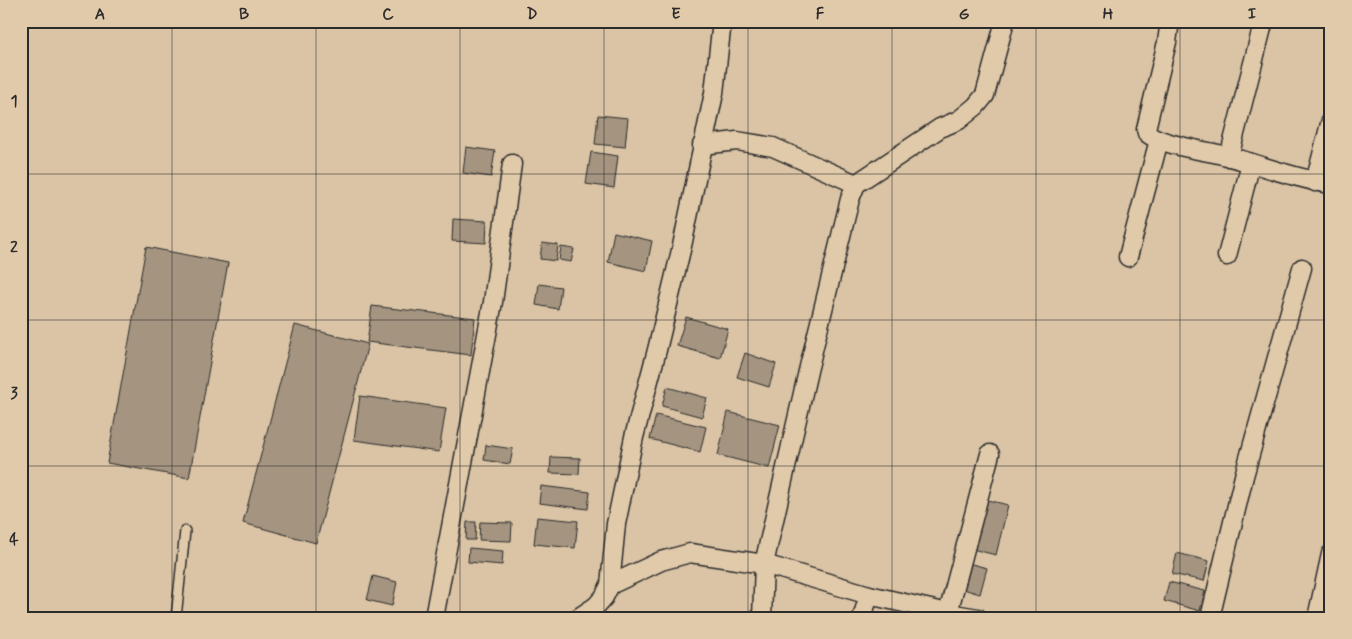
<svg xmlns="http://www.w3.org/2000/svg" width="1352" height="639" viewBox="0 0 1352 639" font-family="Mynerve,sans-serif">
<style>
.building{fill:#a49480;stroke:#2b2b2b}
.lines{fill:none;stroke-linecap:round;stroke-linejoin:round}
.service-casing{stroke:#2b2b2b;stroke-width:12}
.minor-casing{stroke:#2b2b2b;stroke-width:21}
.service{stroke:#e1caaa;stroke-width:9}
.minor{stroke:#e1caaa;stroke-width:18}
.grid{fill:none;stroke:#2b2b2b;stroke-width:1;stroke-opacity:0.55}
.neatline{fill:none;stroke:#2b2b2b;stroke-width:2}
.grid-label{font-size:16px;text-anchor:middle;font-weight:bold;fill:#2b2b2b}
</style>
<rect width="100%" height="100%" fill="#dac4a5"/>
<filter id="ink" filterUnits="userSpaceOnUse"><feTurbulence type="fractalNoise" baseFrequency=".02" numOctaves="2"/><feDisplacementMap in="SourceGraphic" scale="10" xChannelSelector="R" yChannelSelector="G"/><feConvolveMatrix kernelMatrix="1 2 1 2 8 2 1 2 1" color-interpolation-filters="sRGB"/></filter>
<g filter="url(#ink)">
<g class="building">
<path d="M598,115L628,118L625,147L595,144Z"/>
<path d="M466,147L495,151L491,177L463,173Z"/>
<path d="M591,152L618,156L614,188L586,184Z"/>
<path d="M21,198L28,200L21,218Z"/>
<path d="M453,219L487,221L486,243L452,241Z"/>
<path d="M614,232L652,241L646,271L608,262Z"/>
<path d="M542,243L558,245L556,261L540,259Z"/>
<path d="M146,247L228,263L189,478L107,463Z"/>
<path d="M561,247L574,249L571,262L559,260Z"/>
<path d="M539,284L561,287L558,309L536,305Z"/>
<path d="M372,306L475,318L471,355L367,342Z"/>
<path d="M686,317L728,329L720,358L677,346Z"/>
<path d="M295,325L368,344L316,543L243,523Z"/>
<path d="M745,353L776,364L769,387L737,377Z"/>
<path d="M667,387L707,398L702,417L662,406Z"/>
<path d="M360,396L446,408L439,452L354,440Z"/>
<path d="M728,412L780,425L769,468L718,455Z"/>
<path d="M656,415L706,427L700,452L650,439Z"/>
<path d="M486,445L513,449L510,464L484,460Z"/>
<path d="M551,457L580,458L579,474L550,473Z"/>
<path d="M541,486L590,492L588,509L539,503Z"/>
<path d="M984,499L1008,505L996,555L972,549Z"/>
<path d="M537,517L578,521L575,548L534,544Z"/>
<path d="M467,522H476L475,540H466Z"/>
<path d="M480,522L512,523L511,541L479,540Z"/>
<path d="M469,548L503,551L502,565L468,562Z"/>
<path d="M1177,553L1209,561L1204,581L1172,574Z"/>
<path d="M968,563L987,568L980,594L960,588Z"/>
<path d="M373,576L397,582L392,606L367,600Z"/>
<path d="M1169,582L1205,591L1200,611L1164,601Z"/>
</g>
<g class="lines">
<defs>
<path id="service" d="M176,618L185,531"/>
<g id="minor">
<path d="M1170,21L1167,42L1146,129L1147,133C1160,145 1208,151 1227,156C1262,165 1295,179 1331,184"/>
<path d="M702,145L737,141L773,147L856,184"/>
<path d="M1229,157L1262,28V21"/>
<path d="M1315,182L1331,120"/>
<path d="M1227,256L1251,163"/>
<path d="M1128,257L1159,140"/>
<path d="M610,585L616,524L634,437L657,350L682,246L714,93L722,21"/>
<path d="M948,613L990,454"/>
<path d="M434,618L493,302L512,164"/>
<path d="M578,618L596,606L604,597L610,585L661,561L690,553L764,564L869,595L948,613L978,618"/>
<path d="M762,618L764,564L808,371L850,199L856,184L940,128L959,120L976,106L985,95L1005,21"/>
<path d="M862,618L869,595"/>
<path d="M1210,618L1244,476L1302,268"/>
<path d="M1317,618L1331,554"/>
</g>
</defs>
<use href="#service" class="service-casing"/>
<use href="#minor" class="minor-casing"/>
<use href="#service" class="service"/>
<use href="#minor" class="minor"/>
</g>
</g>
<path class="grid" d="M172,21V618M316,21V618M460,21V618M604,21V618M748,21V618M892,21V618M1036,21V618M1180,21V618M21,174H1331M21,320H1331M21,466H1331"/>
<rect width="1352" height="639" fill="none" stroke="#e1caaa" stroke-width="55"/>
<rect x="28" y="28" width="1296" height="584" class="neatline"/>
<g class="grid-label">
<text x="100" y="19">A</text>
<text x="244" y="19">B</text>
<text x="388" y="19">C</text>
<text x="532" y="19">D</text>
<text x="676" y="19">E</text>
<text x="820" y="19">F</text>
<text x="964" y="19">G</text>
<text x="1108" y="19">H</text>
<text x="1252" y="19">I</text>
<text x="14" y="106">1</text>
<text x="14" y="252">2</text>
<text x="14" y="398">3</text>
<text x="14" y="544">4</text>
</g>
</svg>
